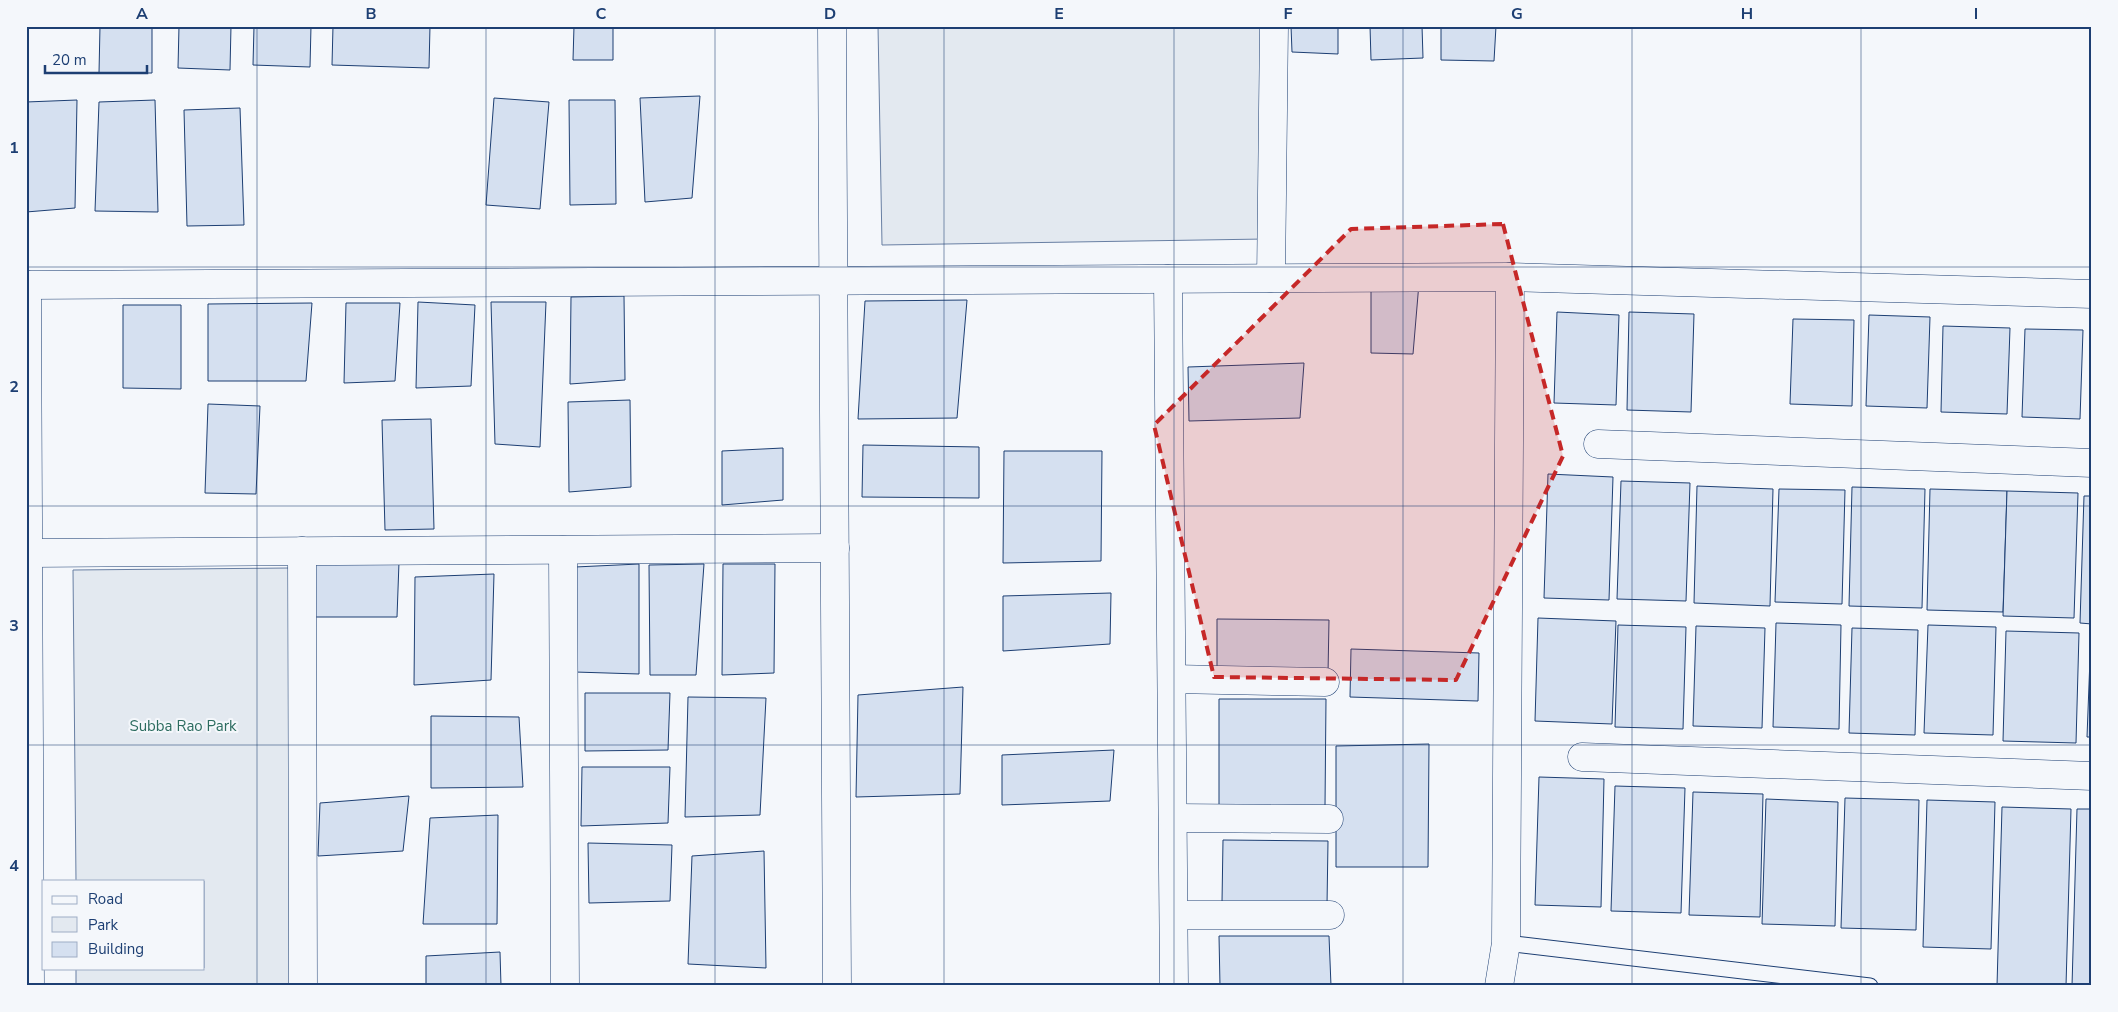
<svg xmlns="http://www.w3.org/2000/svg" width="2118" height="1012" viewBox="0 0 2118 1012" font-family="'Nunito Sans',sans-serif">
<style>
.green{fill:#e3e9f0;stroke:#687fa3}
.building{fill:#d5e0f0;stroke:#1d3f73}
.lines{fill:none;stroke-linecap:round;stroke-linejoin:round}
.lane-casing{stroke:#1d3f73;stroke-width:17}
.street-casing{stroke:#1d3f73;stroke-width:29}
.lane{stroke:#f4f7fb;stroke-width:15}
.street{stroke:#f4f7fb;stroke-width:28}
.marked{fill:#c62828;fill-opacity:0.2;stroke:#c62828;stroke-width:4;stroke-dasharray:10 6;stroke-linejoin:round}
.grid{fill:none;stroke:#1d3f73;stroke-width:1;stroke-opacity:0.55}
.labels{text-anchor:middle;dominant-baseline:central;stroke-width:4;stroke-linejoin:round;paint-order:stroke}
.park-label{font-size:15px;fill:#2c6c60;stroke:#f4f7fb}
.neatline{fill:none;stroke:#1d3f73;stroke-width:2}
.grid-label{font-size:16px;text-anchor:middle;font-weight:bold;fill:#1d3f73}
</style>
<rect width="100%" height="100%" fill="#f4f7fb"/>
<g class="green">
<path d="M878,26H1262L1265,239L882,245Z"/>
<path d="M289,568L293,986H76V968H204V881H76L73,570Z"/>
</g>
<g class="building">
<path d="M100,26H152V73H99Z"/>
<path d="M179,26H231L230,70L178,68Z"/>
<path d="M254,26H311L310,67L253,65Z"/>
<path d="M333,26H430L429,68L332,65Z"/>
<path d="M574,26H613V60H573Z"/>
<path d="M1291,26H1338V54L1292,52Z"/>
<path d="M1370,26H1422L1423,58L1371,60Z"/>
<path d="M1441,26H1496L1494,61L1441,60Z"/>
<path d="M700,96L692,198L645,202L640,98Z"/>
<path d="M494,98L549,102L540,209L486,205Z"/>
<path d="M77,100L75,208L26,212V102Z"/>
<path d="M155,100L158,212L95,211L99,102Z"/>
<path d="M569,100H615L616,204L570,205Z"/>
<path d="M240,108L244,225L187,226L184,110Z"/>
<path d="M1419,283L1413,354L1371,353V284Z"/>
<path d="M624,296L625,380L570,384L571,297Z"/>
<path d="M967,300L957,418L858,419L865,301Z"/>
<path d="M418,302L475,305L471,386L416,388Z"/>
<path d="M491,302H546L540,447L495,444Z"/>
<path d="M312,303L306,381H208V304Z"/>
<path d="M346,303H400L395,381L344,383Z"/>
<path d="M123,305H181V389L123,388Z"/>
<path d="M1557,312L1619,315L1616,405L1554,403Z"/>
<path d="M1629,312L1694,314L1691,412L1627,410Z"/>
<path d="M1869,315L1930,317L1927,408L1866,406Z"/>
<path d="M1793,319L1854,320L1852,406L1790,404Z"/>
<path d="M1943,326L2010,328L2007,414L1941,412Z"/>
<path d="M2025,329L2083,330L2080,419L2022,417Z"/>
<path d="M1304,363L1300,418L1189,421L1188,367Z"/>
<path d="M630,400L631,487L569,492L568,402Z"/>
<path d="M208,404L260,406L256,494L205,493Z"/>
<path d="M431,419L434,529L385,530L382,420Z"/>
<path d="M863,445L979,447V498L862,497Z"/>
<path d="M783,448V500L722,505V451Z"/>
<path d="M1004,451H1102L1101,561L1003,563Z"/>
<path d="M1548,474L1613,477L1609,600L1544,598Z"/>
<path d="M1621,481L1690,483L1686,601L1617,599Z"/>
<path d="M1697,486L1773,489L1770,606L1694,603Z"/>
<path d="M1852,487L1925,489L1922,608L1849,606Z"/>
<path d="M1779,489L1845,490L1842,604L1775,602Z"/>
<path d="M1930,489L2007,491L2003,612L1927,610Z"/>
<path d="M2007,491L2078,493L2074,618L2003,616Z"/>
<path d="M2084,496H2092V624L2080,623Z"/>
<path d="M399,562L397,617H314L315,564Z"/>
<path d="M639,564V674L575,672V567Z"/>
<path d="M704,564L696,675H650L649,565Z"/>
<path d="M723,564H775L774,673L722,675Z"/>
<path d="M494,574L491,680L414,685L415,577Z"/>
<path d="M1111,593L1110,644L1003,651V596Z"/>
<path d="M1538,618L1616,621L1612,724L1535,721Z"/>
<path d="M1217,619L1329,620L1328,674L1217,673Z"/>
<path d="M1776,623L1841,625L1839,729L1773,727Z"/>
<path d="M1618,625L1686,627L1683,729L1615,727Z"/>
<path d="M1928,625L1996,627L1993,735L1924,733Z"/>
<path d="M1696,626L1765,628L1762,728L1693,726Z"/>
<path d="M1852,628L1918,630L1915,735L1849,733Z"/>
<path d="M2006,631L2079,633L2076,743L2003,741Z"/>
<path d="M2091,632H2092V737H2087Z"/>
<path d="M1351,649L1479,653L1478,701L1350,697Z"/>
<path d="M963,687L960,794L856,797L858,695Z"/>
<path d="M585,693H670L668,750L585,751Z"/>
<path d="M688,697L766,698L760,815L685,817Z"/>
<path d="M1219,699H1326L1325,807H1219Z"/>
<path d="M431,716L519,717L523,787L431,788Z"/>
<path d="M1429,744L1428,867H1336V746Z"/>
<path d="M1114,750L1110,801L1002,805V755Z"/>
<path d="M582,767H670L668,823L581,826Z"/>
<path d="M1539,777L1604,779L1601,907L1535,905Z"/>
<path d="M1615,786L1685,788L1681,913L1611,911Z"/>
<path d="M1693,792L1763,794L1760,917L1689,915Z"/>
<path d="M409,796L403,851L318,856L320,803Z"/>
<path d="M1845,798L1919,800L1916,930L1841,928Z"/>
<path d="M1766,799L1838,802L1835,926L1762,924Z"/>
<path d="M1927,800L1995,802L1991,949L1923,947Z"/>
<path d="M2002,807L2071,809L2066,986H1997Z"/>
<path d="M2077,809H2092V986H2072Z"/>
<path d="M498,815L497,924H423L430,818Z"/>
<path d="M1223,840L1328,841L1327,905L1222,902Z"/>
<path d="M588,843L672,845L670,901L589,903Z"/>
<path d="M764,851L766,968L688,964L692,856Z"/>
<path d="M1219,936H1329L1331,986H1220Z"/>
<path d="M500,952L501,986H426V956Z"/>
</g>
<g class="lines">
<defs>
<path id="lane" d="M1506,943L1870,986"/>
<g id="street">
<path d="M832,26L837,986"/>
<path d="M1271,278L1274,26"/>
<path d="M1168,279L1174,986"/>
<path d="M26,285L1510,277L2092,294"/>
<path d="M27,285L30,986"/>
<path d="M1598,444L2092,463"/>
<path d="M563,550L565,986"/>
<path d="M302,551L303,986"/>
<path d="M28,553L835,548"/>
<path d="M1172,679L1325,682"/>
<path d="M1582,757L2092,776"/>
<path d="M1173,818L1329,819"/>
<path d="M1174,915H1330"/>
<path d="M1499,986L1506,943L1510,277"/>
</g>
</defs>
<use href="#lane" class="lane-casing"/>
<use href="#street" class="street-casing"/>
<use href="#lane" class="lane"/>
<use href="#street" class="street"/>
</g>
<path class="marked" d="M1503,224L1563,456L1456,680L1214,677L1154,425L1351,229Z"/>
<path class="grid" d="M257,26V986M486,26V986M715,26V986M944,26V986M1174,26V986M1403,26V986M1632,26V986M1861,26V986M26,267H2092M26,506H2092M26,745H2092"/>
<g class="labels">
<g class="park-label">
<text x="183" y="726">Subba Rao Park</text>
</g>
</g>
<rect width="2118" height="1012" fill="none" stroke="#f4f7fb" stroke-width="55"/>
<rect x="42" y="880" width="162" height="90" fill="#f4f7fb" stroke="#9eadc5"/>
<rect x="52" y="896" width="25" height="8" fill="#f4f7fb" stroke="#9eadc5"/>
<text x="88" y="904" font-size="15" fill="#1d3f73">Road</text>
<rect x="52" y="917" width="25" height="15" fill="#e3e9f0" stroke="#9eadc5"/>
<text x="88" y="930" font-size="15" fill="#1d3f73">Park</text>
<rect x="52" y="942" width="25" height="15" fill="#d5e0f0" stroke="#9eadc5"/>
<text x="88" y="954" font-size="15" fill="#1d3f73">Building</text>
<path d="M45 65v8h102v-8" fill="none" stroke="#1d3f73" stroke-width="2.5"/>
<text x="52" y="65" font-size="15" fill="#1d3f73" stroke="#f4f7fb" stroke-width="4" paint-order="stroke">20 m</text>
<rect x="28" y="28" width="2062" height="956" class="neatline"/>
<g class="grid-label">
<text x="142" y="19">A</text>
<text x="371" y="19">B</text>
<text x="601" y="19">C</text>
<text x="830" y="19">D</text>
<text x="1059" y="19">E</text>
<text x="1288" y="19">F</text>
<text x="1517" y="19">G</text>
<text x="1747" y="19">H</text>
<text x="1976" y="19">I</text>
<text x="14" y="153">1</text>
<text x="14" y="392">2</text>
<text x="14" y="631">3</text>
<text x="14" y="871">4</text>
</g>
</svg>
